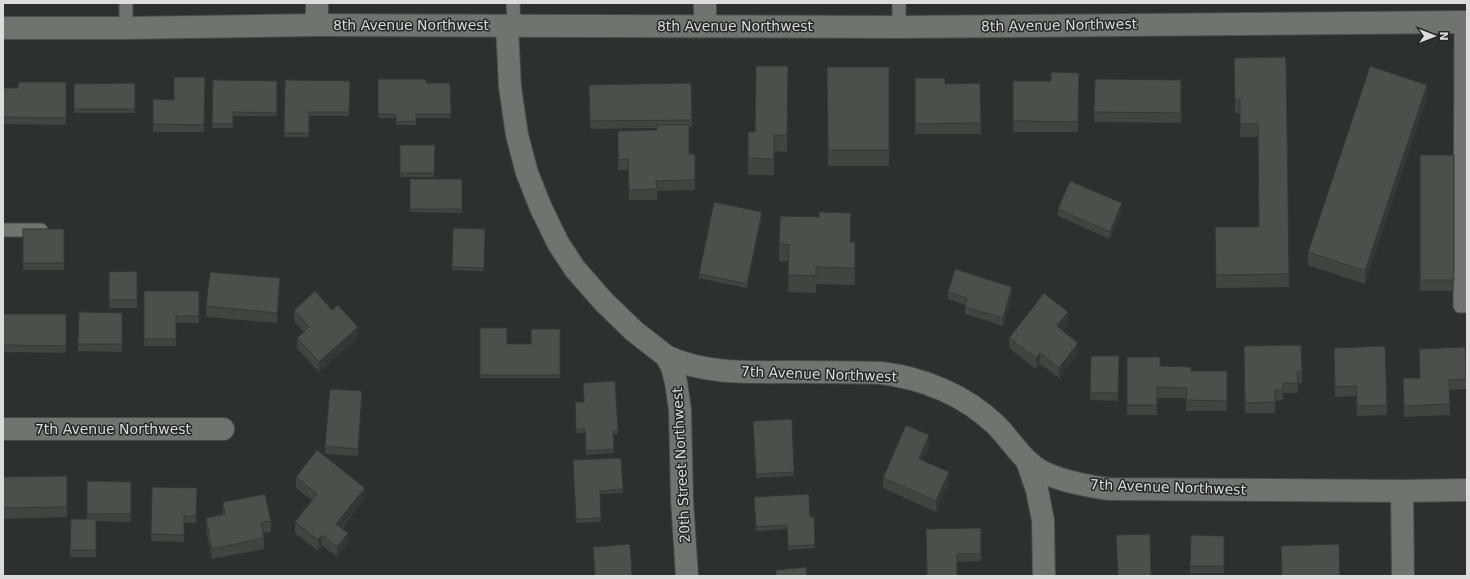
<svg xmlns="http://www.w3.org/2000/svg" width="1470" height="579" viewBox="0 0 1470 579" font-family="'DejaVu Sans',sans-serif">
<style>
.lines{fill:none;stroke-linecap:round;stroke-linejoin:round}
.service-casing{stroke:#484c48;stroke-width:15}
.minor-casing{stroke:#484c48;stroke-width:24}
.service{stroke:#6f746f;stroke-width:13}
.minor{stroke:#6f746f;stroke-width:22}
.wall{fill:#404540}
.shaded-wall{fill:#343834}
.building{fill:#4b504b;stroke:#343834}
.labels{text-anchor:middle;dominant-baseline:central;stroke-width:3;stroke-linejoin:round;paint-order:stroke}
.street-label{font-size:14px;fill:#daddda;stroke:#232723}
</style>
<rect width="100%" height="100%" fill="#2d312d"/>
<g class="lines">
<defs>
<g id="service">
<path d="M126,3V28"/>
<path d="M513,3L514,26"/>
<path d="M899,3V27"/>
<path d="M1461,22L1460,306H1467"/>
<path d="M3,230H41"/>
</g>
<g id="minor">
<path d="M317,3V25"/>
<path d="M705,3V25"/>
<path d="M507,26L510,87L517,135L527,173L541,208L558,243L575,269L604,302L634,331L666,356L672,367L676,382L680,410L682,500L687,576"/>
<path d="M3,28H126L317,25L899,27L1467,22"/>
<path d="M666,356C706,375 752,372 795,372C824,372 852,372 881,373C923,378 965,395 996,425C1012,441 1023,462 1043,472C1063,482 1087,486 1109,489L1402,491L1467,490"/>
<path d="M3,429H223"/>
<path d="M1027,461L1037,490L1043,520L1044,576"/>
<path d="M1402,491L1403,576"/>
</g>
</defs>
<use href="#service" class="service-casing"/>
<use href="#minor" class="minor-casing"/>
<use href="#service" class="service"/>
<use href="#minor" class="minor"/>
</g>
<g class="wall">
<path d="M1286,57L1289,287L1216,288L1215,227H1259L1258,137H1240V113H1235L1234,58Z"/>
<path d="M788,66L787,152L774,151V175H748V132H755Z"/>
<path d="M827,67H889V166H828Z"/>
<path d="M1079,73L1078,132H1013V81H1051Z"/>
<path d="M205,77L204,132H153V99L174,100Z"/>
<path d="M915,78L945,84L981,123V134H915Z"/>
<path d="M378,79L426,83H450L451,118H416V125H396V118H378Z"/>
<path d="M1095,79L1181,80V123L1094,122Z"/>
<path d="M213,80L277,81V116H233V128H212Z"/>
<path d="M285,80L350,81L349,116H309V137H284Z"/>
<path d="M66,82V125L3,124V88H18Z"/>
<path d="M135,83V113H74V84Z"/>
<path d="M691,83L692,127H689V154H695V190L657,191V200H629L628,170H618V131L657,130V128L590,129L589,85Z"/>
<path d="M1427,98L1365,284L1308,265V252Z"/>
<path d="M400,145H435L434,177H400Z"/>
<rect x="1420" y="155" width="34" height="136"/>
<path d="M410,179H462V213L410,212Z"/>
<path d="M1058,209L1122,211L1110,239L1058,216Z"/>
<path d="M762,216L747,288L699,278V274Z"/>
<path d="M453,228L485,229L484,271L452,270Z"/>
<rect x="23" y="229" width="41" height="41"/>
<path d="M850,242L855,259V285L816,284V293L788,292L789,261H779V244Z"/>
<path d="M137,271V308H109V272Z"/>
<path d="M280,289L277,323L206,317V306Z"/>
<path d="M144,291H199V323H176V346H144Z"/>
<path d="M948,292L1012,294L1003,326L965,314V305L948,299Z"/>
<path d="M294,310L358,337L319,372L297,348V338L304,332L294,321Z"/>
<path d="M79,312L122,313V352L78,351Z"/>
<path d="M3,314H66V353L3,352Z"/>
<path d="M1068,323L1062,330L1078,354L1059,378L1040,364L1036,369L1009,348V338Z"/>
<path d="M480,328L507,344H531L560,329V378H480Z"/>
<path d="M1244,346L1302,372V383H1298V393H1283V400L1275,401V413H1245Z"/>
<path d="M1334,348L1387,405V415L1357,416L1356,396L1335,397Z"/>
<path d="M1091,356H1119L1118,401L1090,400Z"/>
<path d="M1127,357L1160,366L1191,371H1227V411H1186V398H1157V415H1127Z"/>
<path d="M1403,378L1466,379V389L1449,390L1450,415L1404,417Z"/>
<path d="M362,399L358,456L325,454V446Z"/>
<path d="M584,402L618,430V434H613L614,453L586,455L585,433H576L575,406Z"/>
<path d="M792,419L794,476L756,478L753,421Z"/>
<path d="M929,446L922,460L949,482L936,512L883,488V478Z"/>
<path d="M621,458L623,493L600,494L601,522L576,523L573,460Z"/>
<path d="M67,476V517L3,519V477Z"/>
<path d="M296,477L365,498L342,528L348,543L337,557L322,545L318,551L295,533V522L312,500L296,488Z"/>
<path d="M87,481L131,482V522L96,521V557H70L71,519H87Z"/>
<path d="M152,487L197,488L196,523H184V542L151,541Z"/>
<path d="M754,497L810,517H814L815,548L788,550L787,529L756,531Z"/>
<path d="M223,502L271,521V532L263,533L264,538V549L212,559L206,529V518L223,515Z"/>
<path d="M981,528V561L957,562L927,576Z"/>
<path d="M1191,535L1224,536V573H1190Z"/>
<path d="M593,547L632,576H595Z"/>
</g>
<g class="shaded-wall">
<path d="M1427,85V98L1365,284V271Z"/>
<path d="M1122,203V211L1110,239V232Z"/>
<path d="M762,212V216L747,288V284Z"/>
<path d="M280,278V289L277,323V313Z"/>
<path d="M1012,287V294L1003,326V318Z"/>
<path d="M1068,312V323L1057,337V326Z"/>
<path d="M358,327V337L319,372V362Z"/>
<path d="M1078,343V354L1059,378V368Z"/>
<path d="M1040,353V364L1036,369V358Z"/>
<path d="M362,391V399L358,456V449Z"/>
<path d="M929,435V446L919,469V459Z"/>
<path d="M949,472V482L936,512V501Z"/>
<path d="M365,488V498L336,534V524Z"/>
<path d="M348,533V543L337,557V547Z"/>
<path d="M322,535V545L318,551V540Z"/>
</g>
<g class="building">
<path d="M1286,57L1289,274L1216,275L1215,227H1259L1258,124H1240V100H1235L1234,58Z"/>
<path d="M756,66H788L787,135H774V159L748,158V132H755Z"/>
<path d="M1370,66L1427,85L1365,271L1308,252Z"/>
<path d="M827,67H889V150H828Z"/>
<path d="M1051,72L1079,73L1078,122L1013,121V81H1051Z"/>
<path d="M174,77H205L204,125L153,124V99L174,100Z"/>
<path d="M915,78H945V84L980,83L981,123L915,124Z"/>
<path d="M378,79H426V83H450L451,114H416V121L396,122V114H378Z"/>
<path d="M1095,79L1181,80V113L1094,112Z"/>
<path d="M213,80L277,81V113L233,112V124H212Z"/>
<path d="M285,80L350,81L349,112H309V133H284Z"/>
<path d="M18,82H66V118L3,117V88H18Z"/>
<path d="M135,83V109H74V84Z"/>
<path d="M691,83L692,120L590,121L589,85Z"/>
<path d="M657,125H689V154H695V180L656,181L657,189L629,190L628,159L618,160V131L657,130Z"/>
<path d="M400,145H435L434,173H400Z"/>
<rect x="1420" y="155" width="34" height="125"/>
<rect x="410" y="179" width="52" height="30"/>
<path d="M1070,181L1122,203L1110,232L1058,209Z"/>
<path d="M714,202L762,212L747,284L699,274Z"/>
<path d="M819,212L851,213L850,242H855V268L816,267V276L788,275L789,245L779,244L780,216L819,217Z"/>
<path d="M453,228L485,229L484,268L452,267Z"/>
<rect x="23" y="229" width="41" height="34"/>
<path d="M955,269L1012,287L1003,318L965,307L967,298L948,292Z"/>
<path d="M137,271V300H109V272Z"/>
<path d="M210,272L280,278L277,313L206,306Z"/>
<path d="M144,291H199V316H176V339H144Z"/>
<path d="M315,291L332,310L338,305L358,327L319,362L297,338L309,327L294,310Z"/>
<path d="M1044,293L1068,312L1057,326L1078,343L1059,368L1040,353L1036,358L1009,338Z"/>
<path d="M79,312L122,313V344H78Z"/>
<path d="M3,314H66V346L3,345Z"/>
<path d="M480,328H507V344H531V329H560V375H480Z"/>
<path d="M1301,345L1302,372H1297L1298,383H1283V390H1275V402L1245,403L1244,346Z"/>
<path d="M1385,346L1387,405L1357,406L1356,386L1335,387L1334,348Z"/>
<path d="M1465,347L1466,379L1449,380L1450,404L1404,406L1403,378H1420L1419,349Z"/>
<path d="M1091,356H1119L1118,393H1090Z"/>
<path d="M1127,357H1160V366L1191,367V371H1227V401L1186,400L1187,388L1157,387V405H1127Z"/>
<path d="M615,381L618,430L613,431L614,449L586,451L585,429H576L575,402H584L583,383Z"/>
<path d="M330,389L362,391L358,449L325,446Z"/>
<path d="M792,419L794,472L756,474L753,421Z"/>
<path d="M906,425L929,435L919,459L949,472L936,501L883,478Z"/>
<path d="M317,450L365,488L336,524L348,533L337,547L322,535L318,540L295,522L317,494L296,477Z"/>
<path d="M621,458L623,489L600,491L601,518L576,519L573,460Z"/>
<path d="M67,476V507L3,508V477Z"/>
<path d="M87,481L131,482V514H87Z"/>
<path d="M152,487L197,488L196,516H184V535L151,534Z"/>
<path d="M265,494L271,521L261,523L264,538L212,549L206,518L225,514L223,502Z"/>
<path d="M809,494L810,517H814L815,545L788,546L787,525L756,527L754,497Z"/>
<path d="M71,519H96V550H70Z"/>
<path d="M981,528V554H957V576H927L926,529Z"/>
<path d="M1150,534L1151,576H1118L1116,535Z"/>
<path d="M1191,535L1224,536V566H1190Z"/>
<path d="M630,544L632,576H595L593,547Z"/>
<path d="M1339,544L1340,576H1282L1281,546Z"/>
<path d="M806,567L807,576H776V570Z"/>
</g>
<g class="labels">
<g class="street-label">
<text x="411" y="25">8th Avenue Northwest</text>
<text transform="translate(1059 25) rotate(-1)">8th Avenue Northwest</text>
<text x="735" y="26">8th Avenue Northwest</text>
<text transform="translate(819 374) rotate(2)">7th Avenue Northwest</text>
<text x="113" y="429">7th Avenue Northwest</text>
<text transform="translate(681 465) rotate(-93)">20th Street Northwest</text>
<text transform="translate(1168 487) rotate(2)">7th Avenue Northwest</text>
</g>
</g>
<rect width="1470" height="579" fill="none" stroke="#daddda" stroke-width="8"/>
<g transform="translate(1434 36) rotate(90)" stroke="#232723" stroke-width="3" paint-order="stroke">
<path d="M0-3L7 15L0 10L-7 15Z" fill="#daddda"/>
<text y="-6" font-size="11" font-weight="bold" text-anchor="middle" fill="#daddda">N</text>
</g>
</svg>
